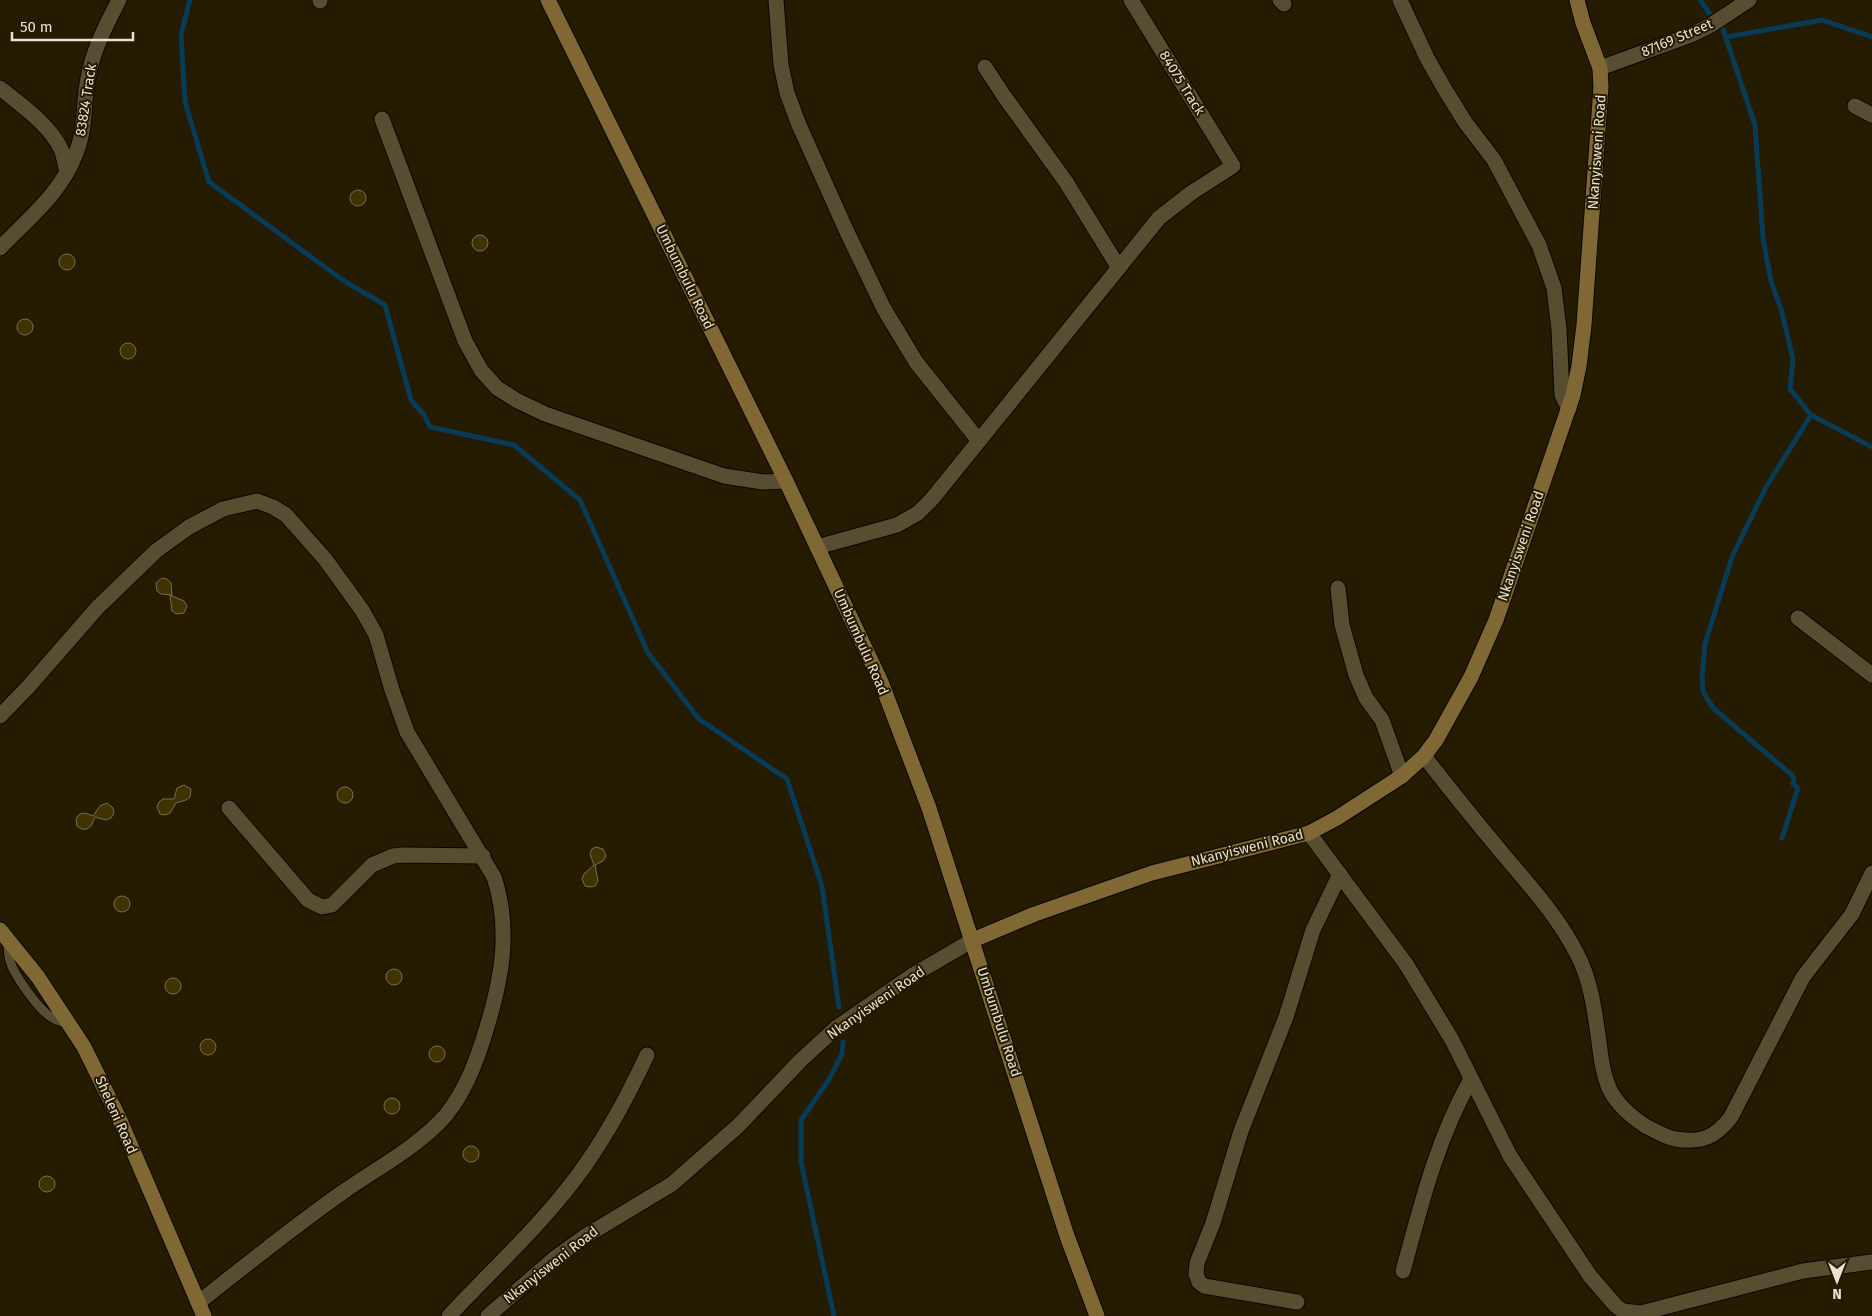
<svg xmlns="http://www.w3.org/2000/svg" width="1872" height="1316" viewBox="0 0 1872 1316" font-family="'Fira Sans',sans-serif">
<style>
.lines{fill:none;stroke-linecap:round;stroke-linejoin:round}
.stream{stroke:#083b56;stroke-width:5}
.building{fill:#413300;stroke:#786f51}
.lane-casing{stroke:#0d0600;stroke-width:11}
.street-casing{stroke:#0d0600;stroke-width:17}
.secondary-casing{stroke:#0d0600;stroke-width:17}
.lane{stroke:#574e31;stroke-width:9}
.street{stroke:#574e31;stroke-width:15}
.secondary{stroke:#806835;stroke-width:15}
.labels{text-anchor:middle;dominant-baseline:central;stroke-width:4;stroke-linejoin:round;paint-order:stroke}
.street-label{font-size:14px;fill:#e7e2d1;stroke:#241b01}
</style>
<rect width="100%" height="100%" fill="#241b01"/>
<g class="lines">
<g class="stream">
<path d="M190,0L181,35L185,102L209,182L344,281L385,305L411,400L424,415L430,427L514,445L580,500L648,653L699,719L787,779L822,886L839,1007"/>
<path d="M1700,0L1709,13"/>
<path d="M1723,29L1755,125L1763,238L1771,281L1782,312L1793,360L1790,389L1811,415L1766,487L1732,557L1705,644L1702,678L1703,692L1714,709L1792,775L1794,779L1793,784L1798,788L1782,838"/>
<path d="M1726,37L1822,20L1872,37"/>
<path d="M1811,415L1872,447"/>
<path d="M834,1316L801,1162V1120L828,1081L842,1054L843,1042"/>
</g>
</g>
<g class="building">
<circle cx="358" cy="198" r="8"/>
<circle cx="480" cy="243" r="8"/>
<circle cx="67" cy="262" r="8"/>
<circle cx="25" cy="327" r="8"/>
<circle cx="128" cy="351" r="8"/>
<path d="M162,578L167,579L171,583L172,595L161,594L157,591L156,583Z"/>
<path d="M170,595L184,601L187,606L184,613L176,614L172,611Z"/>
<path d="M184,785L191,789L190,797L186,800L176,803L170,813L165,815L160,814L157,807L159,802L163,799H174L177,788Z"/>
<circle cx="345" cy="795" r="8"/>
<path d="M107,803L113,808L114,813L111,818L106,820L95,817L91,826L87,829H82L77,826L76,818L80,814L85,813L93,816L100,806Z"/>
<path d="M596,847L603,849L606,856L603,861L595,865L598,881L595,886L590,887L585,886L582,879L584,874L594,865L590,854L592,849Z"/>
<circle cx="122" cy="904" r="8"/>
<circle cx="394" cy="977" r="8"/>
<circle cx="173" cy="986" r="8"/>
<circle cx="208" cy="1047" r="8"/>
<circle cx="437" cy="1054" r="8"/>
<circle cx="392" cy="1106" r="8"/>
<circle cx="471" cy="1154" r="8"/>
<circle cx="47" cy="1184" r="8"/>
</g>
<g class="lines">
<defs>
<path id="lane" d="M8,941C8,948 8,954 10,961C14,975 38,1009 51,1017C56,1021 62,1022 69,1023"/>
<g id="street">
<path d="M776,0L781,65L787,93L799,125L847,232L884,309L916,362L979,441"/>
<path d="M1280,0L1284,4"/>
<path d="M1400,0L1427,58L1444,88L1465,122L1494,160L1539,245L1554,288L1559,329L1562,395L1569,409"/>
<path d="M320,1V0"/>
<path d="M985,67L1004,96L1066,182L1119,268"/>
<path d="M1600,68L1691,35L1711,25L1749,0"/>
<path d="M0,88C21,105 49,124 61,149C64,156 65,165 67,172"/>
<path d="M1855,106L1872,115"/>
<path d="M382,119L465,341L481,370L497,388L516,400L545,414L724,476L763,482L786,481"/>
<path d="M0,248C28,219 62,192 76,153C86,129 83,103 88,78C93,50 106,25 119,0"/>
<path d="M817,547L897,525L918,513L932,499L1159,218L1191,193L1233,166L1131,0"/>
<path d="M1338,588L1342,625L1356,675L1366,698L1382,720L1402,776"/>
<path d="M1798,618L1872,675"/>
<path d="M0,716L29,686L97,608L156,551L189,527L223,509L257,501L273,507L286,515L325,559L362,610L376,635L392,690L407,732L494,877C511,929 502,979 486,1030C477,1060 466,1090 446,1115C418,1147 377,1168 343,1192C293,1227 246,1265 198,1303"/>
<path d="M1424,756C1448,787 1473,818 1498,848C1526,882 1557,914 1577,954C1591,980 1595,1013 1599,1042C1601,1058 1603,1075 1610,1090C1618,1106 1633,1118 1647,1127C1656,1131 1665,1137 1675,1139C1701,1143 1715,1138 1731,1117L1803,977L1852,914L1872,873"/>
<path d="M229,808L308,900L322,907L332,905L372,865L393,856L403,855L483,856"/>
<path d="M1309,833L1406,964L1452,1040L1510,1156L1590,1276L1616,1306L1623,1311L1641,1313L1803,1271L1872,1262"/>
<path d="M1403,1271C1421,1205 1437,1139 1471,1079"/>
<path d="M1297,1302L1204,1286L1199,1282L1196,1274L1197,1263L1213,1223L1241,1131L1286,1017L1313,930L1340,874"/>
<path d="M449,1316C490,1272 539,1227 575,1179C604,1141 627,1098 647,1055"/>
<path d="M488,1316L555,1258L584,1237L672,1184L738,1126L801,1060L836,1028L913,975L973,940"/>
</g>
<g id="secondary">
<path d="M548,0L786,481L881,682L929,808L1067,1236L1097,1316"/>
<path d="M0,930L38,977L84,1047L119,1118L204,1316"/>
<path d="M973,940L1035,914L1152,873L1309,833L1337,818L1402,776L1424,756L1436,740L1471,677L1496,620L1573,395L1579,366L1584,325L1601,87L1600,68L1583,23L1577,0"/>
</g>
</defs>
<use href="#lane" class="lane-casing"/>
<use href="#street" class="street-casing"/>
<use href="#secondary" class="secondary-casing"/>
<use href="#lane" class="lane"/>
<use href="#street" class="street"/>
<use href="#secondary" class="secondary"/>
</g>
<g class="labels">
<g class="street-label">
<text transform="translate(1677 38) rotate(-23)">87169 Street</text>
<text transform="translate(1182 83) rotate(58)">84075 Track</text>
<text transform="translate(86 100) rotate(-81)">83824 Track</text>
<text transform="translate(1597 152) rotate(-86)">Nkanyisweni Road</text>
<text transform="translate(685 277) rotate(64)">Umbumbulu Road</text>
<text transform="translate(1521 546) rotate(-71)">Nkanyisweni Road</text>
<text transform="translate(861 642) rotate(66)">Umbumbulu Road</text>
<text transform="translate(1247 848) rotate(-14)">Nkanyisweni Road</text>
<text transform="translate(876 1003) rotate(-35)">Nkanyisweni Road</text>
<text transform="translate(999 1022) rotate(72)">Umbumbulu Road</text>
<text transform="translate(116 1115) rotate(66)">Sheleni Road</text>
<text transform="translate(551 1265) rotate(-38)">Nkanyisweni Road</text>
</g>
</g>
<g transform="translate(1837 1281) rotate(180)" stroke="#241b01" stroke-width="4" paint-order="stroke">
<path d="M0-4L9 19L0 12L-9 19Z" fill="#e7e2d1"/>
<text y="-8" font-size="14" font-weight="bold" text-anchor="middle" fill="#e7e2d1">N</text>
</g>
<path d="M12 32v8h121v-8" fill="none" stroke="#e7e2d1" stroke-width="2.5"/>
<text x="20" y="32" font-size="15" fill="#e7e2d1" stroke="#241b01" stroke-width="4" paint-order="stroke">50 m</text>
</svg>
